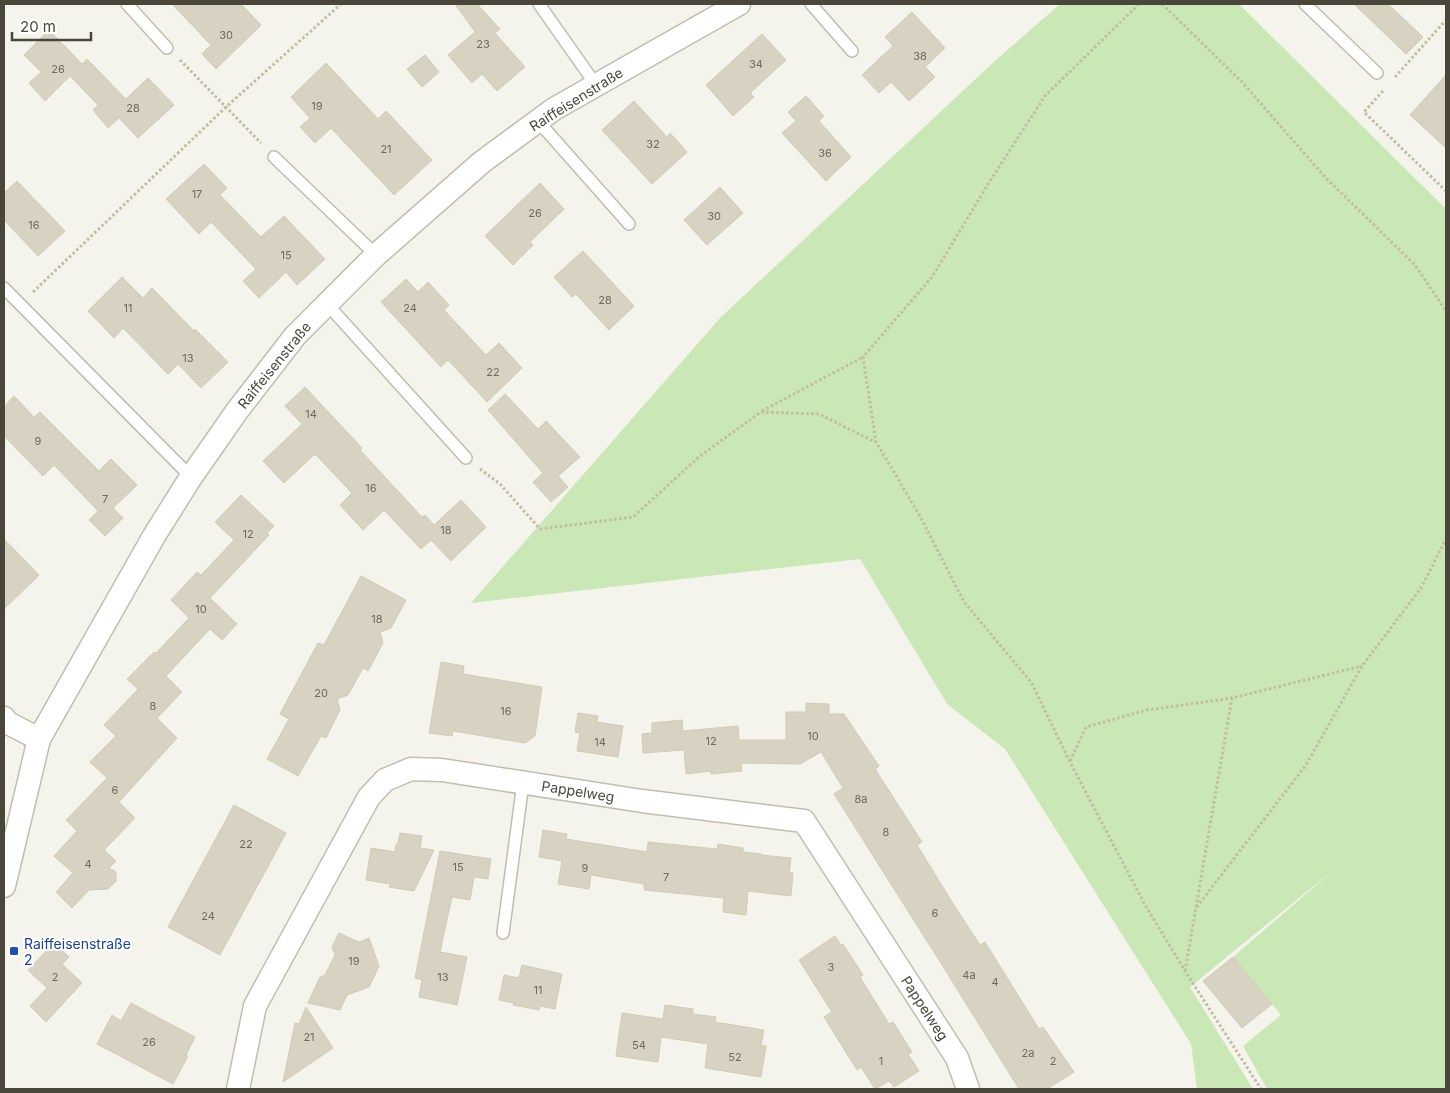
<svg xmlns="http://www.w3.org/2000/svg" width="1450" height="1093" viewBox="0 0 1450 1093" font-family="Inter,sans-serif">
<style>
.green{fill:#c9e8b6}
.building{fill:#d7d2c1;stroke:#d2cbb4}
.lines{fill:none;stroke-linecap:round;stroke-linejoin:round}
.service-casing{stroke:#c1beae;stroke-width:14}
.minor-casing{stroke:#c1beae;stroke-width:25}
.path{stroke:#c2bca0;stroke-width:3;stroke-dasharray:2.5 2.5;stroke-linecap:butt}
.service{stroke:#fff;stroke-width:11}
.minor{stroke:#fff;stroke-width:22}
.transit-dot{fill:#1a4fb4;stroke:#fff;stroke-width:2}
.labels{text-anchor:middle;dominant-baseline:central;stroke-width:4;stroke-linejoin:round;paint-order:stroke}
.number-label{font-size:11px;fill:#6d695b}
.street-label{font-size:14px;fill:#4a4639;stroke:#fff}
.transit-label{font-size:14px;fill:#164399;stroke:#fff;text-anchor:start}
</style>
<rect width="100%" height="100%" fill="#f5f4ec"/>
<path class="green" d="M1060,4H1239L1446,209V1089H1267L1243,1046L1281,1015L1233,957L1337,867L1190,987L1253,1089H1197L1191,1044L1005,749L947,704L860,559L471,603L720,318L997,59Z"/>
<g class="building">
<path d="M172,4H241L261,25L216,69L202,54L211,45Z"/>
<path d="M455,4H477L500,29L495,33L525,67L497,91L482,74L472,83L448,55L475,32Z"/>
<path d="M1354,4H1388L1423,37L1406,54Z"/>
<path d="M912,12L945,48L925,67L935,77L909,101L891,82L879,93L862,75L893,46L885,37Z"/>
<path d="M49,30L82,64L87,59L126,99L148,78L174,105L138,138L119,118L108,128L93,110L98,105L70,76L45,101L29,83L41,72L24,55Z"/>
<path d="M762,34L786,60L750,93L754,97L733,116L706,85Z"/>
<path d="M425,55L439,72L422,87L407,69Z"/>
<path d="M326,63L378,119L386,111L432,160L394,195L331,128L315,143L300,127L310,118L291,97Z"/>
<path d="M1446,75V148L1410,115Z"/>
<path d="M806,96L824,116L819,121L851,157L826,181L782,133L796,121L788,112Z"/>
<path d="M634,101L667,137L670,133L687,152L652,184L602,130Z"/>
<path d="M204,164L227,188L220,195L261,237L284,216L325,259L297,285L286,272L259,298L243,281L256,269L211,222L199,234L166,199Z"/>
<path d="M17,181L65,231L38,256L4,220V193Z"/>
<path d="M540,183L564,209L530,242L533,245L513,265L485,236Z"/>
<path d="M720,187L743,213L707,245L684,220Z"/>
<path d="M583,251L634,306L609,330L576,294L572,297L554,277Z"/>
<path d="M122,277L143,298L152,288L194,331L195,329L228,362L201,388L178,364L168,374L123,328L114,338L88,311Z"/>
<path d="M406,279L418,292L428,282L449,305L444,310L486,355L499,343L522,368L487,402L448,360L441,367L381,302Z"/>
<path d="M305,387L362,448L360,450L422,517L425,515L434,525L461,500L486,527L451,561L431,540L421,549L384,510L363,530L340,505L352,493L315,454L284,483L263,461L302,424L285,406Z"/>
<path d="M505,394L538,429L546,421L580,457L558,476L568,487L551,502L533,482L543,473L488,410Z"/>
<path d="M14,396L34,417L40,412L99,471L111,459L137,485L113,508L123,518L105,536L89,520L98,511L54,465L43,476L4,436V407Z"/>
<path d="M241,495L274,526L267,533L269,535L210,598L237,624L222,640L210,629L166,676L182,692L157,718L177,738L119,802L135,818L104,850L116,861L109,868L116,872V881L108,889L89,890L72,908L56,892L73,873L54,856L77,831L66,820L107,778L90,762L116,736L104,725L138,689L127,679L154,652L156,653L189,618L171,600L197,572L201,575L234,540L215,522Z"/>
<path d="M4,539L39,575L4,609Z"/>
<path d="M361,576L406,600L391,628L380,632L383,643L368,671L363,668L348,695L337,699L340,710L326,738L321,736L298,776L267,759L289,719L280,714L318,643L324,645Z"/>
<path d="M441,662L464,666L463,674L542,687L535,736L525,743L453,731L452,736L429,733Z"/>
<path d="M806,703L829,704V714H844L879,766L875,769L922,842L917,845L952,902L980,945L985,942L1039,1029L1043,1027L1074,1072L1047,1089H1019L944,968L834,794L843,788L821,752L800,764L741,763L742,771L711,774V771L686,774L684,750L643,753L642,734L652,733V723L682,720L683,731L738,726L739,740H786V712H806Z"/>
<path d="M578,713L598,716L597,722L623,726L618,757L577,751L580,733L575,732Z"/>
<path d="M234,805L286,833L220,955L168,927Z"/>
<path d="M543,830L567,834L566,839L647,852L648,842L717,849L718,844L743,848V852L761,854V855L791,858L789,873H793L791,896L748,891L746,915L723,912L724,898L644,890V884L591,875L589,889L558,884L562,861L539,857Z"/>
<path d="M400,833L422,836L420,848L434,850L414,891L389,887L390,884L366,880L371,848L395,852L396,844H398Z"/>
<path d="M440,851L491,859L488,879L474,877L470,900L452,897L440,952L467,957L457,1005L419,997L422,980L415,978Z"/>
<path d="M339,933L359,942L369,938L379,966L369,987L347,995L340,1010L308,1003L320,977L325,975L335,955L332,947Z"/>
<path d="M835,936L841,945L843,944L863,975L860,977L889,1024L893,1022L912,1052L908,1054L919,1071L894,1087L889,1081L875,1089L861,1067L857,1070L824,1017L832,1012L799,960Z"/>
<path d="M54,943L69,957L62,964L82,983L46,1022L30,1006L47,988L28,970Z"/>
<path d="M1233,957L1272,1004L1242,1028L1203,981Z"/>
<path d="M522,965L562,974L555,1009L540,1006L539,1010L513,1005L514,1003L499,1000L504,975L519,978Z"/>
<path d="M131,1003L195,1037L186,1055L188,1056L173,1084L97,1044L112,1015L121,1021Z"/>
<path d="M665,1005L693,1009V1014L716,1017L715,1022L764,1030L761,1045L766,1046L761,1077L705,1068L708,1044L661,1037L658,1062L616,1056L622,1013L663,1019Z"/>
<path d="M306,1007L333,1048L283,1082L295,1023L299,1024Z"/>
</g>
<g class="lines">
<defs>
<g id="service">
<path d="M127,4L167,48"/>
<path d="M539,4L596,85"/>
<path d="M811,4L852,51"/>
<path d="M1305,4L1377,73"/>
<path d="M538,121L629,224"/>
<path d="M274,157L376,255"/>
<path d="M4,288L191,477"/>
<path d="M327,304L466,458"/>
<path d="M503,933L523,783"/>
</g>
<g id="minor">
<path d="M4,718L8,723L39,739"/>
<path d="M4,886L39,739L154,536L191,477L237,411L295,336L376,255L482,162L554,109L739,4"/>
<path d="M238,1089L255,1006L369,797L385,780L411,769L442,770L642,801L804,821L957,1058L968,1089"/>
</g>
</defs>
<use href="#service" class="service-casing"/>
<use href="#minor" class="minor-casing"/>
<g class="path">
<path d="M1139,4L1045,96L990,181L932,277L863,357L876,442L921,518L964,602L1031,682L1070,762L1144,903L1185,971L1261,1089"/>
<path d="M1162,4L1242,82L1325,177L1415,265L1446,311"/>
<path d="M180,60L261,143"/>
<path d="M1395,77L1446,20"/>
<path d="M1383,91L1364,112L1446,191"/>
<path d="M33,292L226,107L341,4"/>
<path d="M762,411L863,357"/>
<path d="M480,469L500,484L540,529L633,517L700,456L761,412L819,414L875,442"/>
<path d="M1070,761L1086,727L1147,710L1232,698"/>
<path d="M1196,907L1232,698L1362,666"/>
<path d="M1185,971L1196,908L1306,765L1362,666L1421,588L1446,539"/>
</g>
<use href="#service" class="service"/>
<use href="#minor" class="minor"/>
</g>
<rect class="transit-dot" x="9" y="946" width="10" height="10" rx="2.5"/>
<g class="labels">
<g class="number-label">
<text x="226" y="35">30</text>
<text x="483" y="44">23</text>
<text x="920" y="56">38</text>
<text x="756" y="64">34</text>
<text x="58" y="69">26</text>
<text x="317" y="106">19</text>
<text x="133" y="108">28</text>
<text x="653" y="144">32</text>
<text x="386" y="149">21</text>
<text x="825" y="153">36</text>
<text x="197" y="194">17</text>
<text x="535" y="213">26</text>
<text x="714" y="216">30</text>
<text x="34" y="225">16</text>
<text x="286" y="255">15</text>
<text x="605" y="300">28</text>
<text x="128" y="308">11</text>
<text x="410" y="308">24</text>
<text x="188" y="358">13</text>
<text x="493" y="372">22</text>
<text x="311" y="414">14</text>
<text x="38" y="441">9</text>
<text x="371" y="488">16</text>
<text x="105" y="499">7</text>
<text x="446" y="530">18</text>
<text x="248" y="534">12</text>
<text x="201" y="609">10</text>
<text x="377" y="619">18</text>
<text x="321" y="693">20</text>
<text x="153" y="706">8</text>
<text x="506" y="711">16</text>
<text x="813" y="736">10</text>
<text x="711" y="741">12</text>
<text x="600" y="742">14</text>
<text x="115" y="790">6</text>
<text x="861" y="799">8a</text>
<text x="886" y="832">8</text>
<text x="246" y="844">22</text>
<text x="88" y="864">4</text>
<text x="458" y="867">15</text>
<text x="585" y="868">9</text>
<text x="666" y="877">7</text>
<text x="935" y="913">6</text>
<text x="208" y="916">24</text>
<text x="354" y="961">19</text>
<text x="831" y="967">3</text>
<text x="969" y="975">4a</text>
<text x="55" y="977">2</text>
<text x="443" y="977">13</text>
<text x="995" y="982">4</text>
<text x="538" y="990">11</text>
<text x="309" y="1037">21</text>
<text x="149" y="1042">26</text>
<text x="639" y="1045">54</text>
<text x="1028" y="1053">2a</text>
<text x="735" y="1057">52</text>
<text x="881" y="1061">1</text>
<text x="1053" y="1061">2</text>
</g>
<g class="street-label">
<text transform="translate(576 99) rotate(-32)">Raiffeisenstraße</text>
<text transform="translate(274 365) rotate(-51)">Raiffeisenstraße</text>
<text transform="translate(578 791) rotate(9)">Pappelweg</text>
<text transform="translate(925 1008) rotate(57)">Pappelweg</text>
</g>
<g class="transit-label">
<text x="24" y="943">Raiffeisenstraße<tspan x="24" dy="16">2</tspan></text>
</g>
</g>
<rect width="1450" height="1093" fill="none" stroke="#4a4639" stroke-width="10"/>
<path d="M12 32v8h79v-8" fill="none" stroke="#4a4639" stroke-width="2.5"/>
<text x="20" y="32" font-size="15" fill="#4a4639" stroke="#ffffff" stroke-width="4" paint-order="stroke">20 m</text>
</svg>
